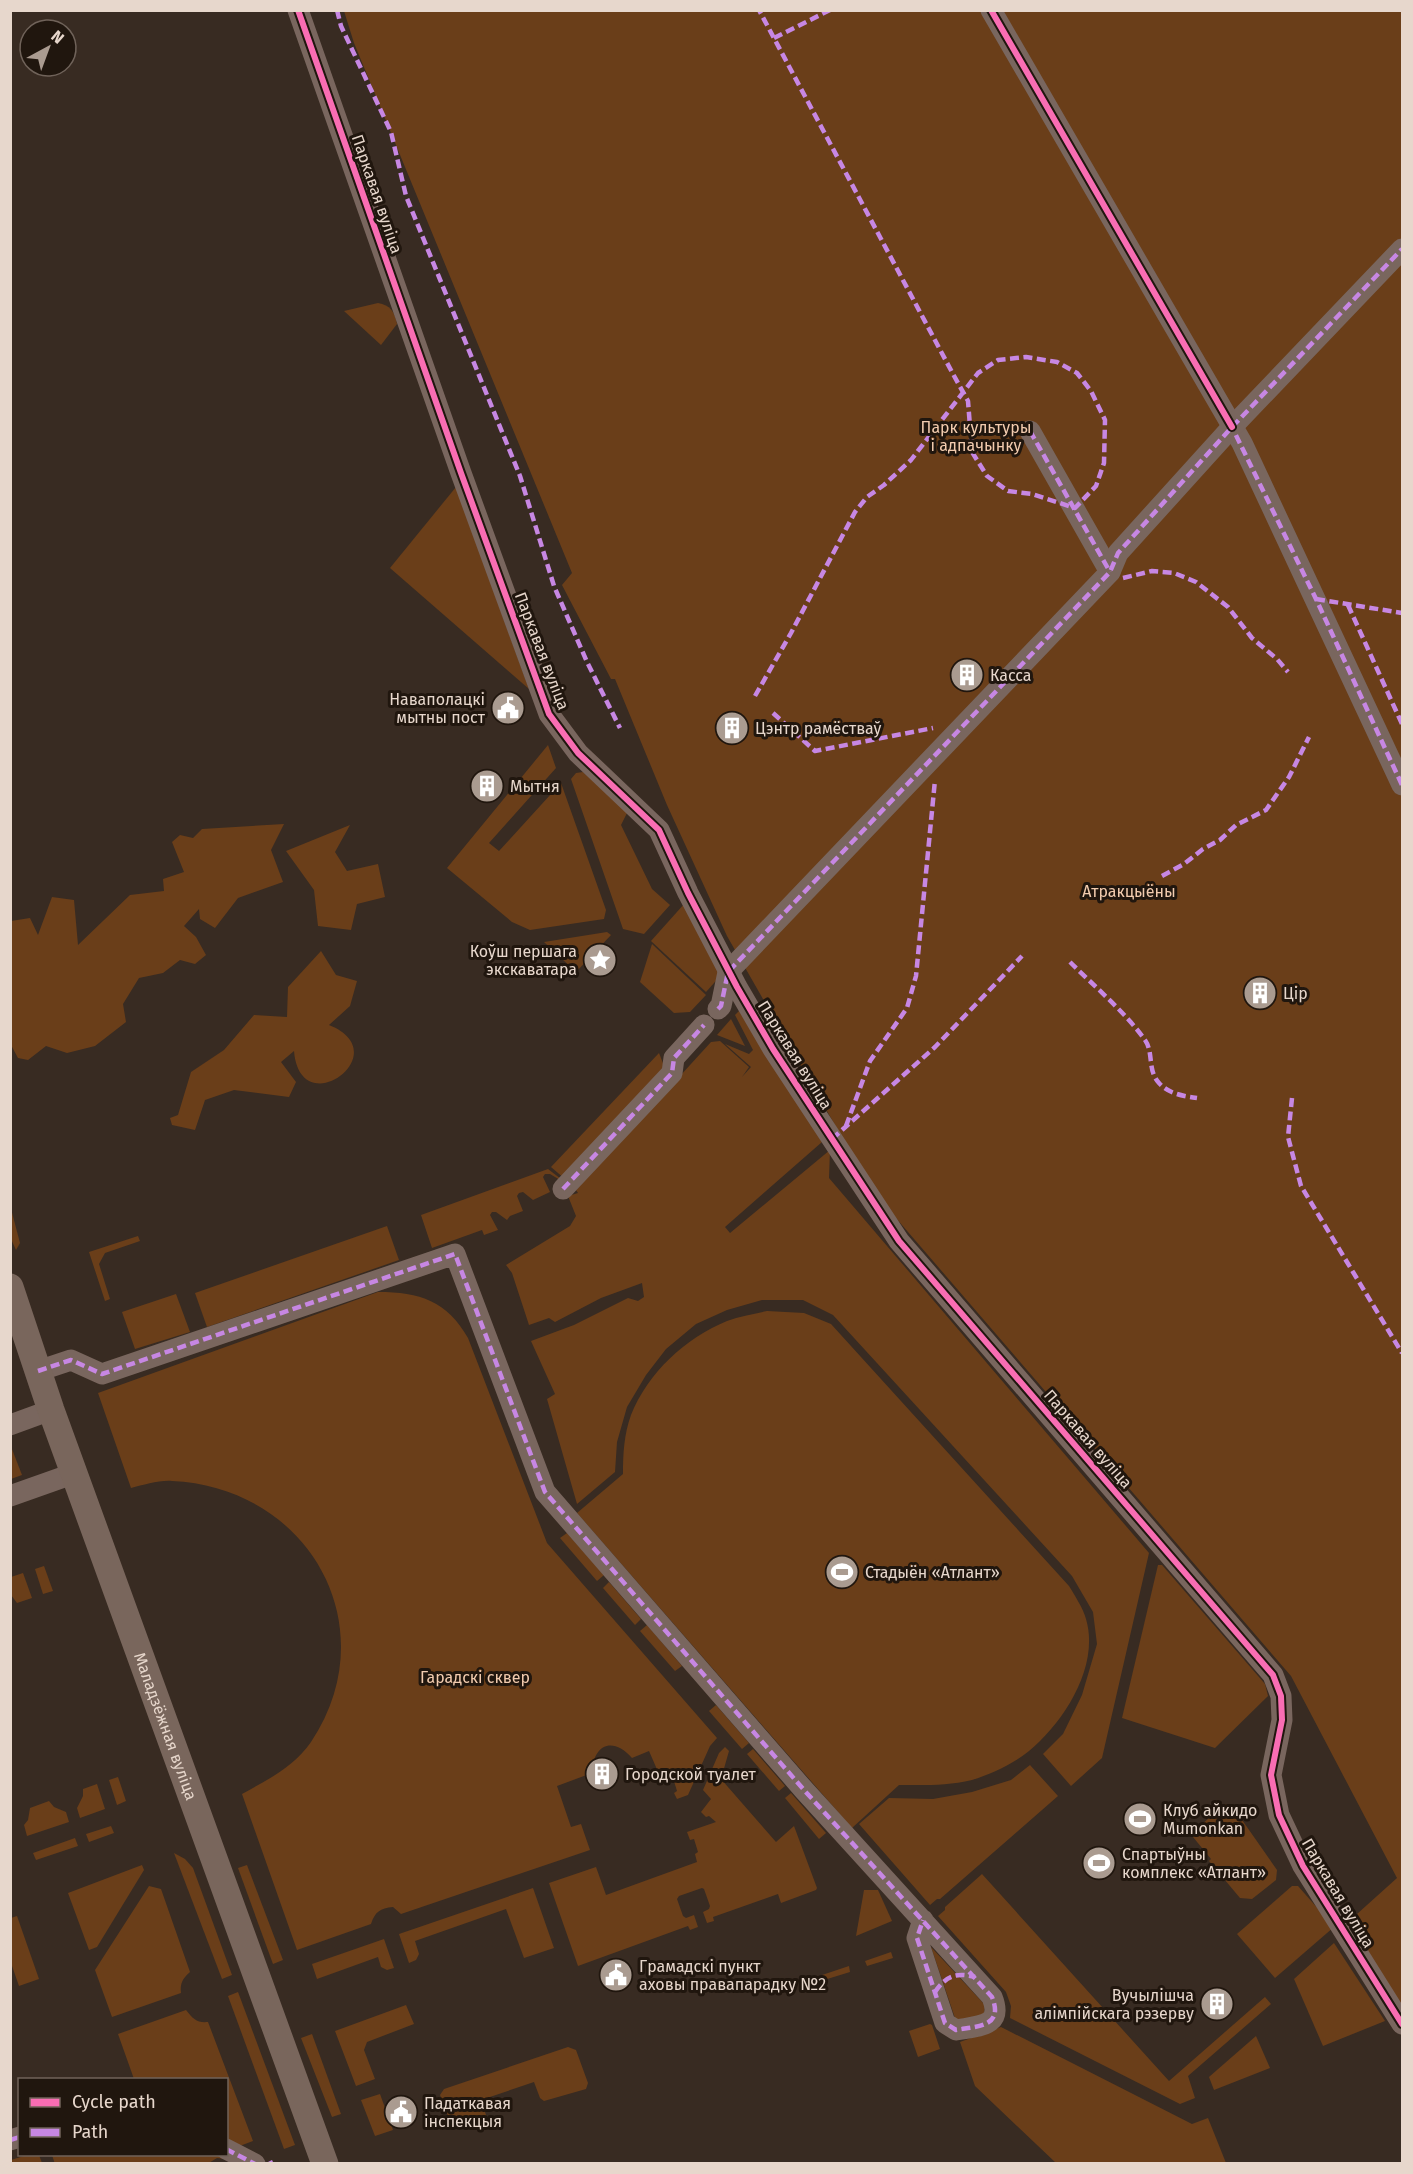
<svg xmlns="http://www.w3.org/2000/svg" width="1413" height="2174" viewBox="0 0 1413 2174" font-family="'Fira Sans',sans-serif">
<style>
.green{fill:#6a3e19}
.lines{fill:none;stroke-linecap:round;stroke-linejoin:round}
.minor{stroke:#79665e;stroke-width:21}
.major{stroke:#79665c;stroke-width:27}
.quiet{stroke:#c787e3;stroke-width:4.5;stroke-dasharray:9 4.5;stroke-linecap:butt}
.cycleway-casing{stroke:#20160e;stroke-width:10}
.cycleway{stroke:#f96db3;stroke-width:6}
.labels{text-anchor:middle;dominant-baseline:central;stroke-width:6;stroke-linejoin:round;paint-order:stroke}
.street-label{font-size:16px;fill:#e7d7cc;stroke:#20160e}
.park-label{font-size:16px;fill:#f3ccaf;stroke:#20160e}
.poi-label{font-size:16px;fill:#e7d7cc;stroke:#20160e;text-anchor:start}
</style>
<rect width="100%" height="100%" fill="#382b22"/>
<g class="green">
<path d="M344,11H1402V2014L1347,1923L1397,1878L1291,1676L883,1203L835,1125L727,936L667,805L615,679H611L562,585L572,573L354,43Z"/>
<path d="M378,303C390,305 395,312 397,324L381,345L344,311Z"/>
<path d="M456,487L529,689L390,568Z"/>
<path d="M548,745L556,768L489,843L499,851L561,783L606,910L604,919L530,930L512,922L447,868Z"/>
<path d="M583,772L628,811L621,825L652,889L670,905L644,934L623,929L571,779L576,773Z"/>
<path d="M284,824L271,850L283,882L238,898L215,928L200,919L199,909L184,926L196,937L206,955L195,964L180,960L163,973L139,978L123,1004L126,1022L95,1046L67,1053L46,1046L28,1060L18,1058L11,1045V921L30,918L38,935L52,897L74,900L78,945L130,895L164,891L163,879L184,872L172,842L180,835L193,838L202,829Z"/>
<path d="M350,825L335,852L347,871L378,864L385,897L357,904L351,930L318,926L314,890L286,851Z"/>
<path d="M685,903L722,974L706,992L651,941Z"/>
<path d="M607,932L611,935L576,972L544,942Z"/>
<path d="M652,944L706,995L690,1012L674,1013L640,982Z"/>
<path d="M321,951L336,975L357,981L350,1006L329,1025C399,1053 300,1125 294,1051L281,1062L296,1082L289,1097L234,1090L205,1100L195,1130L172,1125L170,1118L178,1115L191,1072L224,1050L254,1015L287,1017L288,987Z"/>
<path d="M739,1011L822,1142L725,1227L730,1233L830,1150L829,1178L1149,1553L1102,1758L1071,1786L1043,1754L1063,1734L1082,1695L1097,1644L1093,1612L1072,1576L833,1315L803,1300H762L727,1310L696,1324L666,1349L646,1375L627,1407L617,1442L615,1472L577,1504L547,1399L555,1394L531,1341L574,1325L628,1298L638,1301L644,1297L642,1283L601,1298L555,1322L549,1318L529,1325L512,1273L506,1265L570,1226L576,1216L568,1196L578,1193L576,1190L711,1042L720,1041L749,1067L742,1077L751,1067L725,1044L749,1054L753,1050L735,1015Z"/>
<path d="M731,1019L745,1046L717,1035Z"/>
<path d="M659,1053L666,1071L565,1179L551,1167Z"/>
<path d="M548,1169L561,1179L560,1180L550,1174H545L543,1177L550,1192L533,1200L523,1192L519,1193L517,1196L523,1211L510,1216L507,1220L496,1212H492L490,1215L498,1230L484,1235L482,1230L432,1248L421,1215Z"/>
<path d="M10,1205L20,1243L16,1250L11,1239Z"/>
<path d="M387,1226L399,1260L207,1327L195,1293Z"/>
<path d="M138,1236L140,1241L105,1253L99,1264L110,1299L105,1301L89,1252Z"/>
<path d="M378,1292C420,1292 447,1301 468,1338L547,1543L717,1738L710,1746L688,1795L677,1799L674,1793L677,1791L673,1778L669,1779L665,1772L659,1774L649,1751L632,1758C613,1736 593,1744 592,1773L557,1786L571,1827L581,1824L590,1850L401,1914L393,1907C380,1908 375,1912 371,1924L297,1950L242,1794C267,1780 294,1767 311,1742C388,1626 308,1487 172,1481C159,1480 144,1485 131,1488L98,1393Z"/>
<path d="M176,1294L190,1332L135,1349L122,1312Z"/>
<path d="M767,1311L804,1313L831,1324L1069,1586C1075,1596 1083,1608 1086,1619C1100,1666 1064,1722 1029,1751C1013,1764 991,1774 972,1780C947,1786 924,1785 899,1785L852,1828L577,1513L623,1474C623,1454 624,1434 631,1415C648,1373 685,1338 727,1321C740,1316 754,1314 767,1311Z"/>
<path d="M10,1444L22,1475L11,1479H10Z"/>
<path d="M567,1533L604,1575L597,1581L560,1538Z"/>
<path d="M1158,1565H1162L1265,1684L1268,1696L1215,1748L1122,1718Z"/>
<path d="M44,1566L53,1591L43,1594L35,1569Z"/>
<path d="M23,1573L32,1598L17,1603L11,1595V1577Z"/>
<path d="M609,1582L641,1619L635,1625L603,1588Z"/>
<path d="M647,1625L682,1666L675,1671L640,1631Z"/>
<path d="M716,1705L749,1743L742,1749L709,1711Z"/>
<path d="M725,1747L729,1751L721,1779L776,1842L794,1826L817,1888L816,1890L781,1903L778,1894L713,1917L714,1921L707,1923L703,1912L709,1909L710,1906L704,1889L702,1888L679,1896L677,1899L683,1916L686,1918L694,1915L698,1927L690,1930L688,1926L578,1966L549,1883L596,1867L606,1895L697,1862L695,1854L698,1852L694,1839L690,1840L687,1832L716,1822L709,1816L706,1817L701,1812L711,1799L703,1790L719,1753Z"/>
<path d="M753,1749L785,1786L779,1791L747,1754Z"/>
<path d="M1030,1765L1058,1796L940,1899H937L930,1905L859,1824L889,1798L933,1799L972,1792L1011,1780Z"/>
<path d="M118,1777L126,1801L117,1805L109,1780Z"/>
<path d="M97,1784L105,1809L80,1818L77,1808L83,1796V1789Z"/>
<path d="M791,1793L826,1833L819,1839L785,1798Z"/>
<path d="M49,1801L54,1807L66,1812L69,1822L27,1836L24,1825L28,1820L30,1808Z"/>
<path d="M1225,1804L1233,1807L1277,1870L1276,1880L1252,1899L1240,1898L1209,1861L1211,1859L1193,1837V1832Z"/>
<path d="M111,1826L114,1833L89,1842L86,1834Z"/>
<path d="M75,1838L78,1846L36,1860L33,1853Z"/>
<path d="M174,1853L185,1859L193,1868L232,1975L222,1979Z"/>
<path d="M142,1865L144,1870L97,1947L89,1950L68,1893Z"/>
<path d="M247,1865L283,1960L273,1964L238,1868Z"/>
<path d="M982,1874L1169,2081L1265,1997L1271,2004L1188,2076L1195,2098L1180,2104L1010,2018L1011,2006L1006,1992L938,1916L945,1910V1907Z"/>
<path d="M149,1886L161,1889L190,1972C182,1979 180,1984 181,1993L112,2017L95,1970Z"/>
<path d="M1292,1886H1298L1334,1927L1275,1978L1237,1934Z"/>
<path d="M533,1888L554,1948L524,1958L506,1909L415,1941L419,1954L416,1960L409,1963L399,1934Z"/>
<path d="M864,1890H878L892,1921L856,1936Z"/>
<path d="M17,1916L39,1979L19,1986L11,1963V1918Z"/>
<path d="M384,1939L394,1968L387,1970L381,1967L378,1957L317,1979L312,1964Z"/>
<path d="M1334,1943L1385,2021L1323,2046L1294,1979Z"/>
<path d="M931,1947L985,2005L984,2016L960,2021L955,2018Z"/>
<path d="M891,1952L893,1958L867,1966L865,1961Z"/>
<path d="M849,1966L850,1972L824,1980L822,1975Z"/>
<path d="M238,1992L295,2145L284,2149L228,1996Z"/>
<path d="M406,2005L414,2024L367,2042L364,2050L375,2079L356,2086L335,2031Z"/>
<path d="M186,2010C193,2019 197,2023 208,2022L253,2141L237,2147L227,2142L226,2080L134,2079L118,2034Z"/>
<path d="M930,2024L932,2025L940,2049L918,2057L909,2031Z"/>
<path d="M1001,2027L1192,2124L1208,2118L1226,2163H1056L975,2086L960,2042Z"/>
<path d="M312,2034L341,2114L332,2117L301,2038Z"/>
<path d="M1256,2036L1270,2068L1214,2090L1209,2077Z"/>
<path d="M568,2047L576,2050L588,2083L586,2089L544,2101L540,2098L534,2082L481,2100L486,2115L484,2121L457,2129L452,2126L440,2095L444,2089Z"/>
<path d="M380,2094L393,2130L375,2136L361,2100Z"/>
<path d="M225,2154V2159L217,2158L207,2164H55L52,2155Z"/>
<path d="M27,2155H39L42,2163H11V2160Z"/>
</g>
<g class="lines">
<g class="minor">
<path d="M298,10L461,473L549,714L578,753L659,830L688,893L737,987L773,1049L899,1241L1273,1675L1281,1696L1282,1720L1271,1775L1279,1815L1303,1866L1402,2024"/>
<path d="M991,10L1242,443L1402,785"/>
<path d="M1030,431L1110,572"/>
<path d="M718,1009L721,1006L728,972L1110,572L1118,553L1232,427L1402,249"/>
<path d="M563,1189L672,1073L674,1058L704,1025"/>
<path d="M38,1371L71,1360L102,1374L455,1254L545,1492L804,1790L992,1997C1004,2027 978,2026 956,2030L945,2023L917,1938L923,1920"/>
<path d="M10,1425L51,1410"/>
<path d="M10,1496L75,1473"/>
<path d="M10,2140L20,2137"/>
<path d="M226,2149L255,2164"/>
</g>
<path class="major" id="s1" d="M10,1287L51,1410L325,2164"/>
<g class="quiet">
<path d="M337,10L341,26L391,132L406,196L520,476L554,586L587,662L620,728"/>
<path d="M774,38L830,10"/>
<path d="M1230,423L1316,599L1402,785"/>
<path d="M1030,431L1110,572"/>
<path d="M1123,578L1152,571L1174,573L1196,582L1228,607L1252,638L1277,659L1288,672"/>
<path d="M1316,599L1402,613"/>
<path d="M1348,605L1402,724"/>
<path d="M755,696L791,633L855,512L867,497L884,485L911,460L978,373L998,360L1026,357L1057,362L1077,373L1091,391L1105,420L1104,463L1096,486L1075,508L1032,494L1008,491L987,476L972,452L968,401L953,374L759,10"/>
<path d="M773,713L815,751L933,728"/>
<path d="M1162,876L1184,864L1203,849L1220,840L1236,825L1266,810L1289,777L1309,737"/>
<path d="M1070,962C1094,986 1125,1012 1145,1040C1154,1053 1147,1070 1159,1083C1169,1094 1183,1096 1197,1098"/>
<path d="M718,1009L721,1006L728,972L1110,572L1118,553L1232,427L1402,249"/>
<path d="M1292,1098L1288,1137L1301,1186L1402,1353"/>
<path d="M846,1126L870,1061L907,1008L916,976L935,780"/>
<path d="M832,1139L935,1047L1022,956"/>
<path d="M563,1189L672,1073L674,1058L704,1025"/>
<path d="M38,1371L71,1360L102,1374L455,1254L545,1492L804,1790L992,1997C1004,2027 978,2026 956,2030L945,2023L917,1938L923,1920"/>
<path d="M935,1992C946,1976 956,1972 975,1977"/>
<path d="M10,2140L20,2137"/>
<path d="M226,2149L255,2164"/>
<path d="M269,2164L273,2162"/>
</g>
<defs>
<g id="cycleway">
<path d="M298,10L461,473L549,714L578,753L659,830L688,893L737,987L773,1049L899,1241L1273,1675L1281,1696L1282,1720L1271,1775L1279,1815L1303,1866L1402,2024"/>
<path d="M991,10L1232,427"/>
</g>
</defs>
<use href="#cycleway" class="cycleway-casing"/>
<use href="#cycleway" class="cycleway"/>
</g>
<defs>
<symbol id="building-disc" viewBox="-11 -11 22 22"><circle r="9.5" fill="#aa9b90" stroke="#20160e"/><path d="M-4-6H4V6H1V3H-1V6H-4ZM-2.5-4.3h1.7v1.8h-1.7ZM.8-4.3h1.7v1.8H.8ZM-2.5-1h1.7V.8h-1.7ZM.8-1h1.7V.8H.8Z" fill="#fff"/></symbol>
<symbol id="civic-disc" viewBox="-11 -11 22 22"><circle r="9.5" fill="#aa9b90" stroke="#20160e"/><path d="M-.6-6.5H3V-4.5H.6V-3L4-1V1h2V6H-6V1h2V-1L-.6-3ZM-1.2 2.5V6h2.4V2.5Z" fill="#fff"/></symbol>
<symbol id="sight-disc" viewBox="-11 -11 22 22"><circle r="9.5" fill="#aa9b90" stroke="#20160e"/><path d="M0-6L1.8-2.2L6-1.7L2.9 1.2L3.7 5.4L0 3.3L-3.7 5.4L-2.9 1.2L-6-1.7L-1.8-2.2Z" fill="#fff"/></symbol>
<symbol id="stadium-disc" viewBox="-11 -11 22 22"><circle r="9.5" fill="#aa9b90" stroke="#20160e"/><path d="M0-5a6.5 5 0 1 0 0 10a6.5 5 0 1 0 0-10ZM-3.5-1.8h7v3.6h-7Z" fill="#fff"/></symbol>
</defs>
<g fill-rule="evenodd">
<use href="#building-disc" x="948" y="656" width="38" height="38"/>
<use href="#civic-disc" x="489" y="689" width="38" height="38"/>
<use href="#building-disc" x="713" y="709" width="38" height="38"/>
<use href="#building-disc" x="468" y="767" width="38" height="38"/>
<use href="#sight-disc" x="581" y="941" width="38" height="38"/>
<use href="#building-disc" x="1241" y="974" width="38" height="38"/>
<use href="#stadium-disc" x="823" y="1553" width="38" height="38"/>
<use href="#building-disc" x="583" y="1755" width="38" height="38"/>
<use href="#stadium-disc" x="1121" y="1800" width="38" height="38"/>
<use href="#stadium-disc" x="1080" y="1844" width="38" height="38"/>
<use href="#civic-disc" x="597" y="1956" width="38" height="38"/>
<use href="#building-disc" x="1198" y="1985" width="38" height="38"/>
<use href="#civic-disc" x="382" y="2093" width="38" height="38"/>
</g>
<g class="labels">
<g class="street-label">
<text transform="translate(377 194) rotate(71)">Паркавая вуліца</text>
<text transform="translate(542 651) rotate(69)">Паркавая вуліца</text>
<text transform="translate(795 1055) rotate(58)">Паркавая вуліца</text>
<text transform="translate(1088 1439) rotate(49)">Паркавая вуліца</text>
<text stroke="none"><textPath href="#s1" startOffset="466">Маладзёжная вуліца</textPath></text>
<text transform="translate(1338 1893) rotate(59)">Паркавая вуліца</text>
</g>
<g class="park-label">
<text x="976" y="427">Парк культуры<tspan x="976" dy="18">і адпачынку</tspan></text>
<text x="1129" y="891">Атракцыёны</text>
<text x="475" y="1677">Гарадскі сквер</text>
</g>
<g class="poi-label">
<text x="990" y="675">Касса</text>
<text x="485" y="699" text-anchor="end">Наваполацкі<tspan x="485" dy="18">мытны пост</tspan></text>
<text x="755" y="728">Цэнтр рамёстваў</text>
<text x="510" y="786">Мытня</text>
<text x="577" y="951" text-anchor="end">Коўш першага<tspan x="577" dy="18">экскаватара</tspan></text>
<text x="1283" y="993">Цір</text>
<text x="865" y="1572">Стадыён «Атлант»</text>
<text x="625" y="1774">Городской туалет</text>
<text x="1163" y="1810">Клуб айкидо<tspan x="1163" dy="18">Mumonkan</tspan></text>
<text x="1122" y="1854">Спартыўны<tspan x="1122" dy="18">комплекс «Атлант»</tspan></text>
<text x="639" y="1966">Грамадскі пункт<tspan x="639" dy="18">аховы правапарадку №2</tspan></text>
<text x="1194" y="1995" text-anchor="end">Вучылішча<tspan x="1194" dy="18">алімпійскага рэзерву</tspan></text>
<text x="424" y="2103">Падаткавая<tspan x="424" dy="18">інспекцыя</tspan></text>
</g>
</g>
<rect width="1413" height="2174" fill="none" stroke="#e7d7cc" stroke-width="24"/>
<rect x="18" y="2078" width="210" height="78" fill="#20160e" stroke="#70635a" stroke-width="1.5"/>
<rect x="30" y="2098" width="30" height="9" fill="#f96db3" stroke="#70635a" stroke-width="1.5"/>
<text x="72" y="2108" font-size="18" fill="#e7d7cc">Cycle path</text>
<rect x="30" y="2128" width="30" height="9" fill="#c787e3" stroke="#70635a" stroke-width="1.5"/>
<text x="72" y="2138" font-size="18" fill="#e7d7cc">Path</text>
<g transform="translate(48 48) rotate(41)"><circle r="28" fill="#20160e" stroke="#70635a" stroke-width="1.5"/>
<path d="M0-4.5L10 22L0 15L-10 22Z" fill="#aa9b90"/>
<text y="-9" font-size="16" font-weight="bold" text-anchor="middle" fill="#e7d7cc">N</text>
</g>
</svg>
